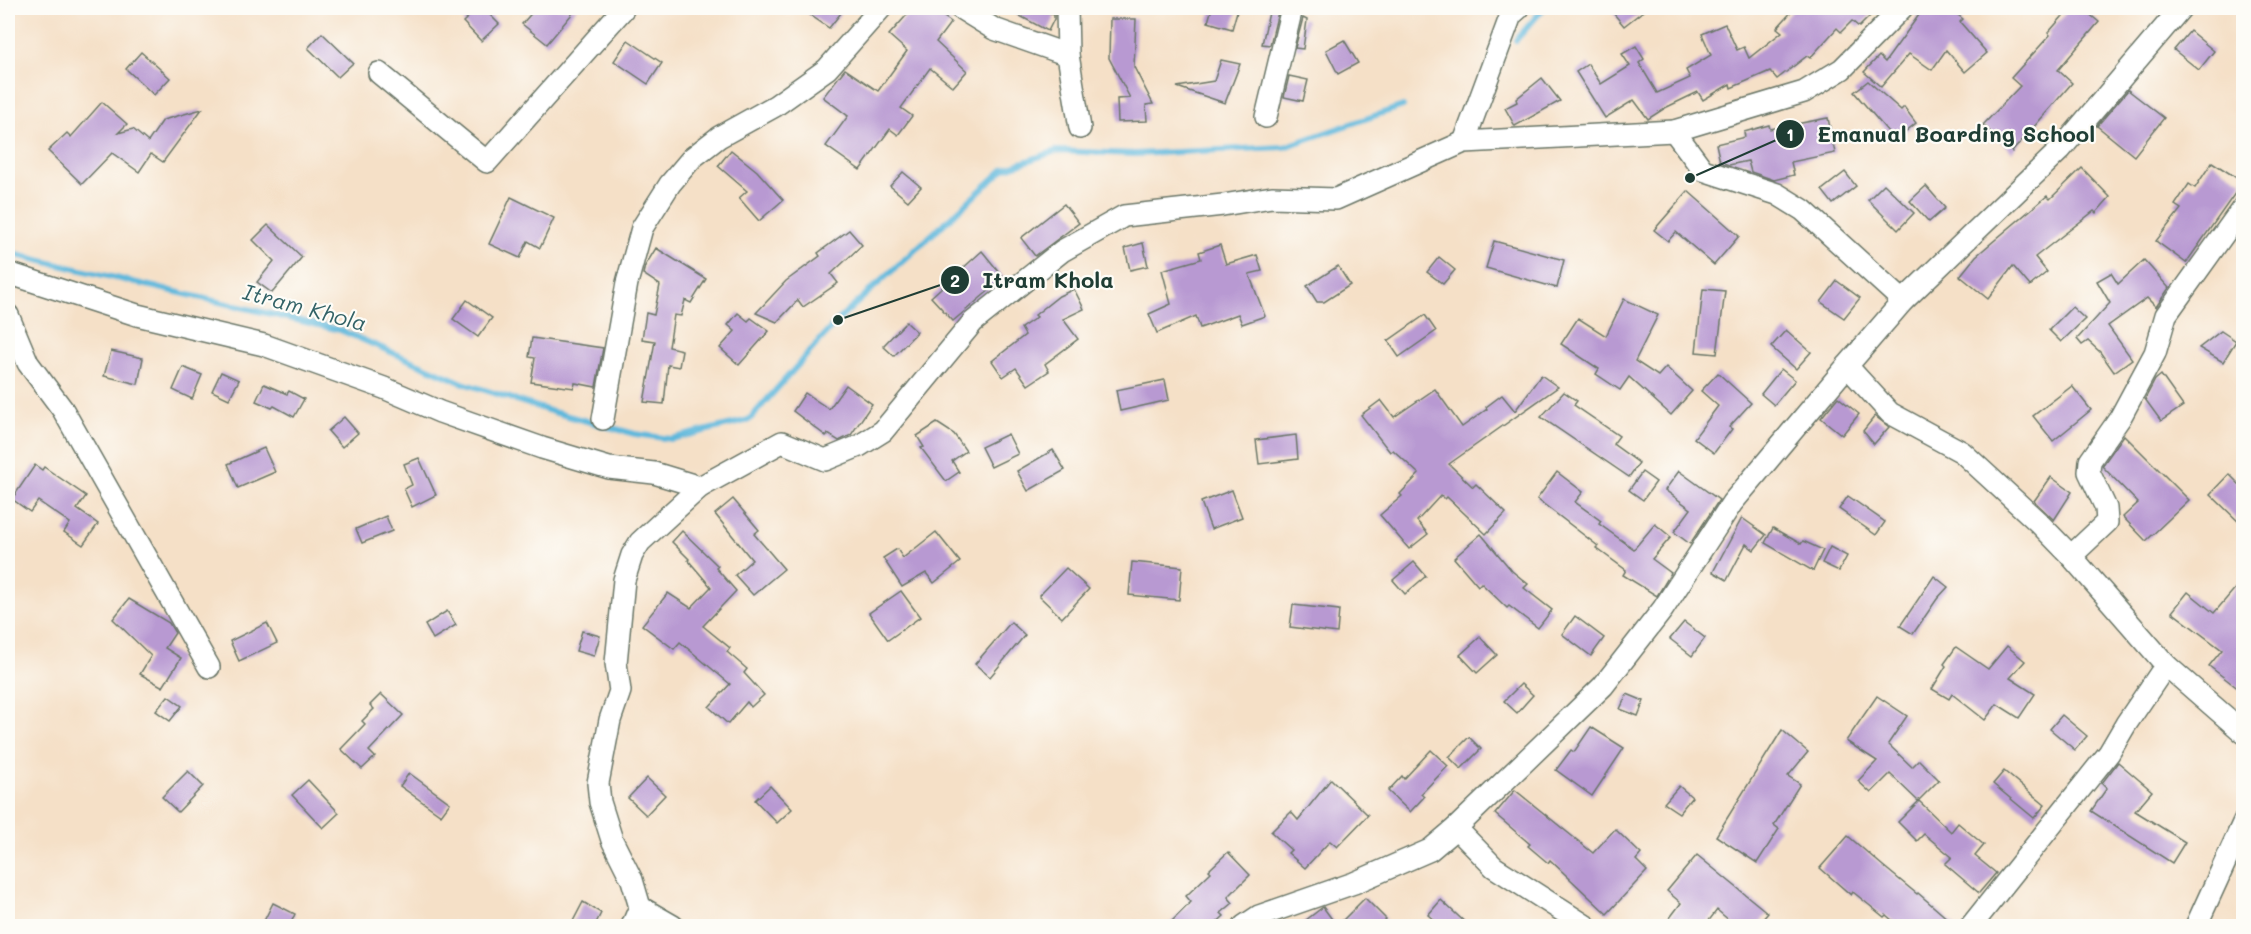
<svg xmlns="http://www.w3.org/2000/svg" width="2251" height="934" viewBox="0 0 2251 934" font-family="Mali,sans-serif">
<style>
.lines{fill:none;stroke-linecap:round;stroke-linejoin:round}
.stream{stroke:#5eb8dc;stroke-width:6}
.building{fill:#b899d2}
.minor-casing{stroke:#6a7667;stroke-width:24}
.minor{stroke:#fff;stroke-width:21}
.labels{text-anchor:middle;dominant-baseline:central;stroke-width:4.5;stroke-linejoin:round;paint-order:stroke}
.water-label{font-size:22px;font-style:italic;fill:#326266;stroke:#fdfcf7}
.leader{fill:none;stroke:#1f3d34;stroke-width:2}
.callout-dot{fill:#1f3d34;stroke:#fdfcf7;stroke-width:2}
.mark-label{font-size:18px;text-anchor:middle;font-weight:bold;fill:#fff}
.callout-label{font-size:22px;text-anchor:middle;font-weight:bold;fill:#1f3d34;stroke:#fdfcf7;stroke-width:4.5;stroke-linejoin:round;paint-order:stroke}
</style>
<rect width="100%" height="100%" fill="#fdfcf7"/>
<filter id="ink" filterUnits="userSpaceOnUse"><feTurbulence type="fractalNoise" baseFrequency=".0167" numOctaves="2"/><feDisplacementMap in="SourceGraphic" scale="12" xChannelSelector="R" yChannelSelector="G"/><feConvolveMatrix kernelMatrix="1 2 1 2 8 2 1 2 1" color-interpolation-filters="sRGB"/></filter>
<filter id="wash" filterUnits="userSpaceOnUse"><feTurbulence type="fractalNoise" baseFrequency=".008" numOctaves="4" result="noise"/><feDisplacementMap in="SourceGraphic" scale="24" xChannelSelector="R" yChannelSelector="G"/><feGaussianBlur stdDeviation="1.35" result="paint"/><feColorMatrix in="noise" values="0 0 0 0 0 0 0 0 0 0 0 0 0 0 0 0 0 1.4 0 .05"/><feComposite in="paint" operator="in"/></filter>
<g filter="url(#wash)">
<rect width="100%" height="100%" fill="#f5e0c7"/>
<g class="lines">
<g class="stream">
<path d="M1516,40L1544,8"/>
<path d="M8,253L340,330L463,383L553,412L635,434L671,439L749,420L838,320L1004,169L1056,151L1135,154L1284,147L1403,106"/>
</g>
</g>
<g id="blocks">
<g class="building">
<path d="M478,8H483L499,24L481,41L463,22Z"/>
<path d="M536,8H577L547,44L522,24Z"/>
<path d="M800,8H845L829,28Z"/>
<path d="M913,8H931L951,22L936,42L967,71L953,87L930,68L901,108L912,116L898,135L890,129L860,170L826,146L848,116L823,97L845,69L878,91L907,51L889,35Z"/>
<path d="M1005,8H1041L1054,15V19L1048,31Z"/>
<path d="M1212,8H1238L1232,29L1208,22Z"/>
<path d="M1270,8H1279L1270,45L1262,44Z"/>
<path d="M1609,8H1647L1624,26Z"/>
<path d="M1795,8H1865L1863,10L1870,16L1859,27L1852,21L1841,32L1837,28L1810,58L1807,56L1777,79L1770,71L1731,88L1730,84L1703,100L1698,92L1665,108L1648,119L1634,100L1605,118L1576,72L1588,64L1601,84L1630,66L1622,54L1636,46L1644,59L1639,63L1657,93L1690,78L1686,70L1711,55L1702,34L1725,24L1737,50L1744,47L1749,58L1782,32L1777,28Z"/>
<path d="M1924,8H1949L1963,19L1960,22L1987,53L1965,72L1946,50L1932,70L1909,54L1881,87L1864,72L1879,56L1885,62Z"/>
<path d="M2070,8H2082L2099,22L2058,70L2072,83L2012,152L1983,125L2020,86L2011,78L2050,35L2048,33Z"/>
<path d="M1303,18L1307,20L1303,49L1295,48Z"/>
<path d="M1110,19H1136L1134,67L1153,104L1146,105L1147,121L1118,122L1117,99L1130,98L1109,58Z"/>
<path d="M2190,31L2214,51L2199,70L2174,50Z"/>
<path d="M322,33L353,63L338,77L308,48Z"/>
<path d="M628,40L662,63L648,84L614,61Z"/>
<path d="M1344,40L1358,63L1338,74L1326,50Z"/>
<path d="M141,52L170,78L154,95L126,69Z"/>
<path d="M1221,60L1240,64L1225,103L1177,87L1214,81Z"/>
<path d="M1289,76L1308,80L1303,101L1284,97Z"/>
<path d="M1542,78L1560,101L1515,126L1505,108L1517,102L1516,99Z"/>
<path d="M1868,81L1901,110L1904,107L1916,123L1895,140L1854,92Z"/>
<path d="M2128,90L2164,118L2134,156L2097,126Z"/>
<path d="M102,102L127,124L118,133L133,129L148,142L163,120L202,109L163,162L151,154L139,172L112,153L82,184L48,151L67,133L71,137Z"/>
<path d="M1828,118L1835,153L1791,162L1794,175L1774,180L1751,172L1748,161L1729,165L1720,162L1716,144L1745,137L1744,132L1769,125L1770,129Z"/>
<path d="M731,150L757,171L783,200L759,221L739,198L747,191L718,166Z"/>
<path d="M2212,162L2243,182L2186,263L2156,241L2181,209L2175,205L2189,184L2195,188Z"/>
<path d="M2082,168L2110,197L2096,213L2094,211L2035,257L2047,272L2030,286L2013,266L1988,299L1960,276L1976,256L2047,196L2050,199Z"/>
<path d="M903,172L921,187L908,201L890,186Z"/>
<path d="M1845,172L1856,186L1833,204L1822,190Z"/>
<path d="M1884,184L1914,213L1898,230L1868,200Z"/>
<path d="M1926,186L1945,208L1929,222L1910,201Z"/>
<path d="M1688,191L1739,236L1714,265L1676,232L1668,241L1654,230Z"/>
<path d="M511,197L554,218L540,248L528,241L520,258L489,244Z"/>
<path d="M1064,204L1079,223L1035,256L1021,238Z"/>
<path d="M268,225L302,257L272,293L257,282L274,261L253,240Z"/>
<path d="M849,230L862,245L831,274L838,283L803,307L798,300L777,322L756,313L786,281L820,256L818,253Z"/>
<path d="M1494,241L1564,260L1557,288L1486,268Z"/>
<path d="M1143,243L1148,266L1130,270L1125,248Z"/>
<path d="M1220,245L1226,264L1257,255L1262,271L1249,274L1265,316L1242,324L1238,314L1200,328L1196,316L1157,333L1149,314L1171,304L1162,270L1201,259L1199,252Z"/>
<path d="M656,248L706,279L691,303L685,300L681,316L674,315L669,347L682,350L679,367L668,365L664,404L644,402L655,341L642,339L646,313L654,315L660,285L643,274L645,266Z"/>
<path d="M982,251L1004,278L953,321L931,297Z"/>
<path d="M1439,257L1455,270L1443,284L1427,272Z"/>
<path d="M2144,260L2169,288L2156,307L2147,298L2108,326L2132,359L2114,372L2100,352L2088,341L2082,345L2077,339L2110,303L2097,281L2111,273L2118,284Z"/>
<path d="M1338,266L1350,285L1324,302H1317L1307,286Z"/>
<path d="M1837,281L1860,298L1844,318L1821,302Z"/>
<path d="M1074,289L1084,309L1063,319L1078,339L1045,364L1049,371L1028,385L1016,368L1003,377L992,361L1025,335L1021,328L1037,317L1035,315L1059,296Z"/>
<path d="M1703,289L1725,291L1717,354L1696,352Z"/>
<path d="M1624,299L1658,315L1635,361L1658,376L1666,367L1692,391L1671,415L1629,377L1620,390L1596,374L1599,369L1561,344L1578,318L1606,336Z"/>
<path d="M467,300L492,318L478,337L453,319Z"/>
<path d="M2072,307L2085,319L2061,342L2049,330Z"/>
<path d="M738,313L748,321L751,318L769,331L739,365L720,348L735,331L728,325Z"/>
<path d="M1425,315L1436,331L1399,357L1388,341Z"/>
<path d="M906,322L917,332L894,356L883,346Z"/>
<path d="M1786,330L1811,352L1796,369L1771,347Z"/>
<path d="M2221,331L2236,341L2223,362L2199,348Z"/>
<path d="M532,338L603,348L596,387L575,383L574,388L531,382L535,358L529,357Z"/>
<path d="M111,351L143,358L138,384L104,376Z"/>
<path d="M183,367L202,375L192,399L173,390Z"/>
<path d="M1781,369L1795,380L1774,405L1761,394Z"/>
<path d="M221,372L239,380L229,399L212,391Z"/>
<path d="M1718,373L1751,403L1729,427L1732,429L1714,453L1694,438L1718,406L1701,391Z"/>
<path d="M1541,375L1558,387L1449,464L1473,487L1476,484L1506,513L1486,534L1447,497L1445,499L1441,495L1417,521L1428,534L1409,549L1380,515L1402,496L1400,494L1419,474L1393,450L1390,452L1361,415L1381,400L1394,417L1435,389L1462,427L1487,409L1486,407L1502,395L1515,411Z"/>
<path d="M2161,375L2183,406L2161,421L2145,399L2155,380Z"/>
<path d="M1165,380L1169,400L1120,411L1116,390Z"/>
<path d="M264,384L287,394L289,391L304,399L294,417L274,406L272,408L256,401Z"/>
<path d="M846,385L872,404L851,435L839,441L828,434L826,436L793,411L805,393L829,409Z"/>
<path d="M2072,386L2091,410L2053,441L2033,416Z"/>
<path d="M1564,392L1577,401L1574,405L1619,436L1613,444L1639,463L1629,477L1541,417Z"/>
<path d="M1838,397L1859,414L1842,435L1821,418Z"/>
<path d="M1875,416L1889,427L1874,444L1863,431Z"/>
<path d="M344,417L358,433L342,447L328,431Z"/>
<path d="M937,423L954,434L966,451L952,461L959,472L946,481L921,448L924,447L917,436Z"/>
<path d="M1008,434L1018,454L991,467L981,447Z"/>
<path d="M1296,435L1298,459L1259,464L1256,440Z"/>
<path d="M2124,435L2189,500L2146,541L2123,517L2138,503L2102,466Z"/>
<path d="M264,448L275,472L238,488L228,464Z"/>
<path d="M1053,450L1065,470L1028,491L1017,471Z"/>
<path d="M419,458L436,495L412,507L404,489L412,485L404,464Z"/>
<path d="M35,465L42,470L44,467L86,496L77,509L98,524L83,545L64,532L70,523L38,501L30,512L12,499Z"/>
<path d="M1679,471L1719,500L1690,544L1674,532L1691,509L1665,490Z"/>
<path d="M1557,472L1583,492L1575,502L1601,521L1599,524L1634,549L1655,524L1671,537L1652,559L1671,573L1657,596L1623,575L1626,570L1596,548L1598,546L1537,499Z"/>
<path d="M1642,472L1656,482L1643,500L1629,490Z"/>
<path d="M2229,474L2244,489V527L2210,494Z"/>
<path d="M2051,477L2072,492L2054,520L2034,501Z"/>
<path d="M1232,490L1242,517L1211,529L1201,502Z"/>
<path d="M1848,496L1885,522L1876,535L1839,509Z"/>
<path d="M733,499L759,530L754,534L784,569L753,595L735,575L752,560L715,514Z"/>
<path d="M386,516L392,531L362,543L356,529Z"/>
<path d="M1742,518L1766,535L1754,550L1746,544L1727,580L1713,572Z"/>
<path d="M1773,528L1801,544L1803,541L1823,550L1813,571L1765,543Z"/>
<path d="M682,531L718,566L716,568L736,591L703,626L730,648L727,652L747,669L744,673L764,695L751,707L747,702L728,724L709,707L730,684L680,642L674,649L642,625L668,593L691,608L711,587L688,560L689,559L672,542Z"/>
<path d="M936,532L960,562L934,583L926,573L902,587L883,558L897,549L903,558Z"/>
<path d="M1481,534L1512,571L1528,584L1524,588L1552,610L1538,628L1509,606L1507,608L1481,583L1478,586L1454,558Z"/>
<path d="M1830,547L1847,556L1839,571L1822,563Z"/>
<path d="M1132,562L1182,567L1179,600L1129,595Z"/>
<path d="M1414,562L1426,576L1405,594L1393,580Z"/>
<path d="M1066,568L1089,589L1062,618L1039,596Z"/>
<path d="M1934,576L1948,587L1937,599L1913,634L1900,626Z"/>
<path d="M2244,578V693L2209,666L2222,650L2172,612L2188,592L2214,613Z"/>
<path d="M901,591L920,617L888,640L869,613Z"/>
<path d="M129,599L169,623L175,633L165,648L181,658L163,687L140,674L151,656L113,619Z"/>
<path d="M1293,605L1339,610L1337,633L1290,627Z"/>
<path d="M447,611L456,625L433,639L425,625Z"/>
<path d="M1575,616L1604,638L1591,656L1562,634Z"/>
<path d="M1011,622L1025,635L990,677L975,664Z"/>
<path d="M1684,622L1705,638L1692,656L1670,639Z"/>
<path d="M267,623L277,643L239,661L230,641Z"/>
<path d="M582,631L600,636L594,656L576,651Z"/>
<path d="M1480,637L1497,655L1477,673L1460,655Z"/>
<path d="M2007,646L2025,661L2010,678L2035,694L2019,718L1997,704L1985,720L1952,694L1949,699L1932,689L1946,666L1944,664L1956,647L1988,669Z"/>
<path d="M1521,684L1533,695L1517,713L1504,701Z"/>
<path d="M381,694L403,715L369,751L375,757L362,769L341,749L365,724L362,721L374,709L370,705Z"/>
<path d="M1627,694L1644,701L1638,716L1620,709Z"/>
<path d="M168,696L182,706L170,721L156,711Z"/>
<path d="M1877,696L1907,716L1888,744L1912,767L1919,760L1939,780L1918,801L1890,774L1871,793L1858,781L1877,761L1846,741Z"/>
<path d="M2062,715L2087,736L2075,750L2050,729Z"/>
<path d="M1591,727L1624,748L1592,796L1556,770L1571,750L1574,752Z"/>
<path d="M1782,730L1808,752L1788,776L1800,784L1774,825L1779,829L1757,863L1716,836Z"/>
<path d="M1469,737L1481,749L1461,769L1449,757Z"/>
<path d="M1431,750L1448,766L1421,794L1424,797L1410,812L1388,791L1402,776L1404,779Z"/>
<path d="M2118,762L2152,791L2135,811L2185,842L2172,863L2091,811L2107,788L2102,783Z"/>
<path d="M188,771L203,786L178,812L162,797Z"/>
<path d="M2004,771L2045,805L2034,818L1993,784Z"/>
<path d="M409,773L450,803L441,815L400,786Z"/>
<path d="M647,778L665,795L646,815L628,798Z"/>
<path d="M1331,779L1368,815L1337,847L1330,841L1305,868L1288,853L1291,850L1271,832L1291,812L1298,820Z"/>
<path d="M308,780L339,813L323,828L292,795Z"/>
<path d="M770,786L792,809L777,823L755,800Z"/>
<path d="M1679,786L1692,797L1679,813L1664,803Z"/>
<path d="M1515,790L1593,853L1615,829L1641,854L1636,860L1647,871L1607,914L1550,860L1548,863L1528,846L1530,844L1495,814Z"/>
<path d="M1919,801L1951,832L1958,823L1984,845L1975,856L1996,873L1979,893L1945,864L1952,857L1924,834L1917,841L1898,822Z"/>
<path d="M1848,836L1883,866L1917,894L1918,893L1957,927H1900L1886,915L1884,917L1853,892L1851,895L1820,868Z"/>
<path d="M1228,852L1250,875L1228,897L1233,903L1221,913L1224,916L1212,927H1166L1191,902L1186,896L1211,872L1209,870Z"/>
<path d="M1697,855L1768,913L1756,927H1737L1717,910L1704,927H1663L1681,903L1667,891Z"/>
<path d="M1365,898L1386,919L1378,927H1297L1323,907L1337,926Z"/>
<path d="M1441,900L1470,927H1442L1428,915Z"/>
<path d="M583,902L601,913L594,927H570Z"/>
<path d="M273,903L295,914L289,927H261Z"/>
</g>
</g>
</g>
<g filter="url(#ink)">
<use href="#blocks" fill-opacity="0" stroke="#6a7667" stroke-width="1.5"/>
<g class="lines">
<defs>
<g id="minor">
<path d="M960,8L994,29L1068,55"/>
<path d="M1067,8L1068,55L1080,128"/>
<path d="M379,73L487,162L624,8"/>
<path d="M1266,117L1292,8"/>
<path d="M1674,131L1703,170L1777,194L1803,210L1903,301"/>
<path d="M1464,142L1511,15L1519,8"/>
<path d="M8,273L137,315L264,345L384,388L440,412L542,448L609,468L654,473L700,487L782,442L825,460L859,446L883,431L973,322L1062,251L1124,216L1223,205L1272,197L1336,199L1464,142L1674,131L1804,92L1842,69L1902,8"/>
<path d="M8,315L28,363L63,410L209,667"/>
<path d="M1847,366L1890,413L1962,452L2038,522L2071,556L2166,665L2244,733"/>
<path d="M603,419L627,283L642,228L670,184L692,158L719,137L775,106L827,69L881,8"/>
<path d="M2071,556L2107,522L2106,508L2089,472L2090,461L2120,418L2155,353L2166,315L2244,206"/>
<path d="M1456,828L1494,867L1586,926"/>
<path d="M632,926L640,907"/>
<path d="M673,926L640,907L632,880L612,840L600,802L598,783L610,720L620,691L616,663L624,580L632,555L640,542L700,487"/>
<path d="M1244,926L1259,916L1354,883L1430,850L1456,828L1603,686L1663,609L1732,503L1847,366L1903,301L2061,149L2181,8"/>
<path d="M1971,926L2109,753L2126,724L2166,665"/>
<path d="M2196,926L2244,821"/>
</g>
</defs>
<use href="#minor" class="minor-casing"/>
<use href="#minor" class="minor"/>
</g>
</g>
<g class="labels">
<g class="water-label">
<text transform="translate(305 307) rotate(15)">Itram Khola</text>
</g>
</g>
<path class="leader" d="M1690 178L1790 134M838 320L955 280"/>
<g class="callout-dot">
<circle cx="1690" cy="178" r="6"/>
<circle cx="838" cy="320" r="6"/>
<circle cx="1790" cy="134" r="15"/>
<circle cx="955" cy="280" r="15"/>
</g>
<g class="mark-label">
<text x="1790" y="141">1</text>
<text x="955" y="287">2</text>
</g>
<g class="callout-label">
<text x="1956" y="142">Emanual Boarding School</text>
<text x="1048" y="288">Itram Khola</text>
</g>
<rect width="2251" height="934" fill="none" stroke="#fdfcf7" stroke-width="30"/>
</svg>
